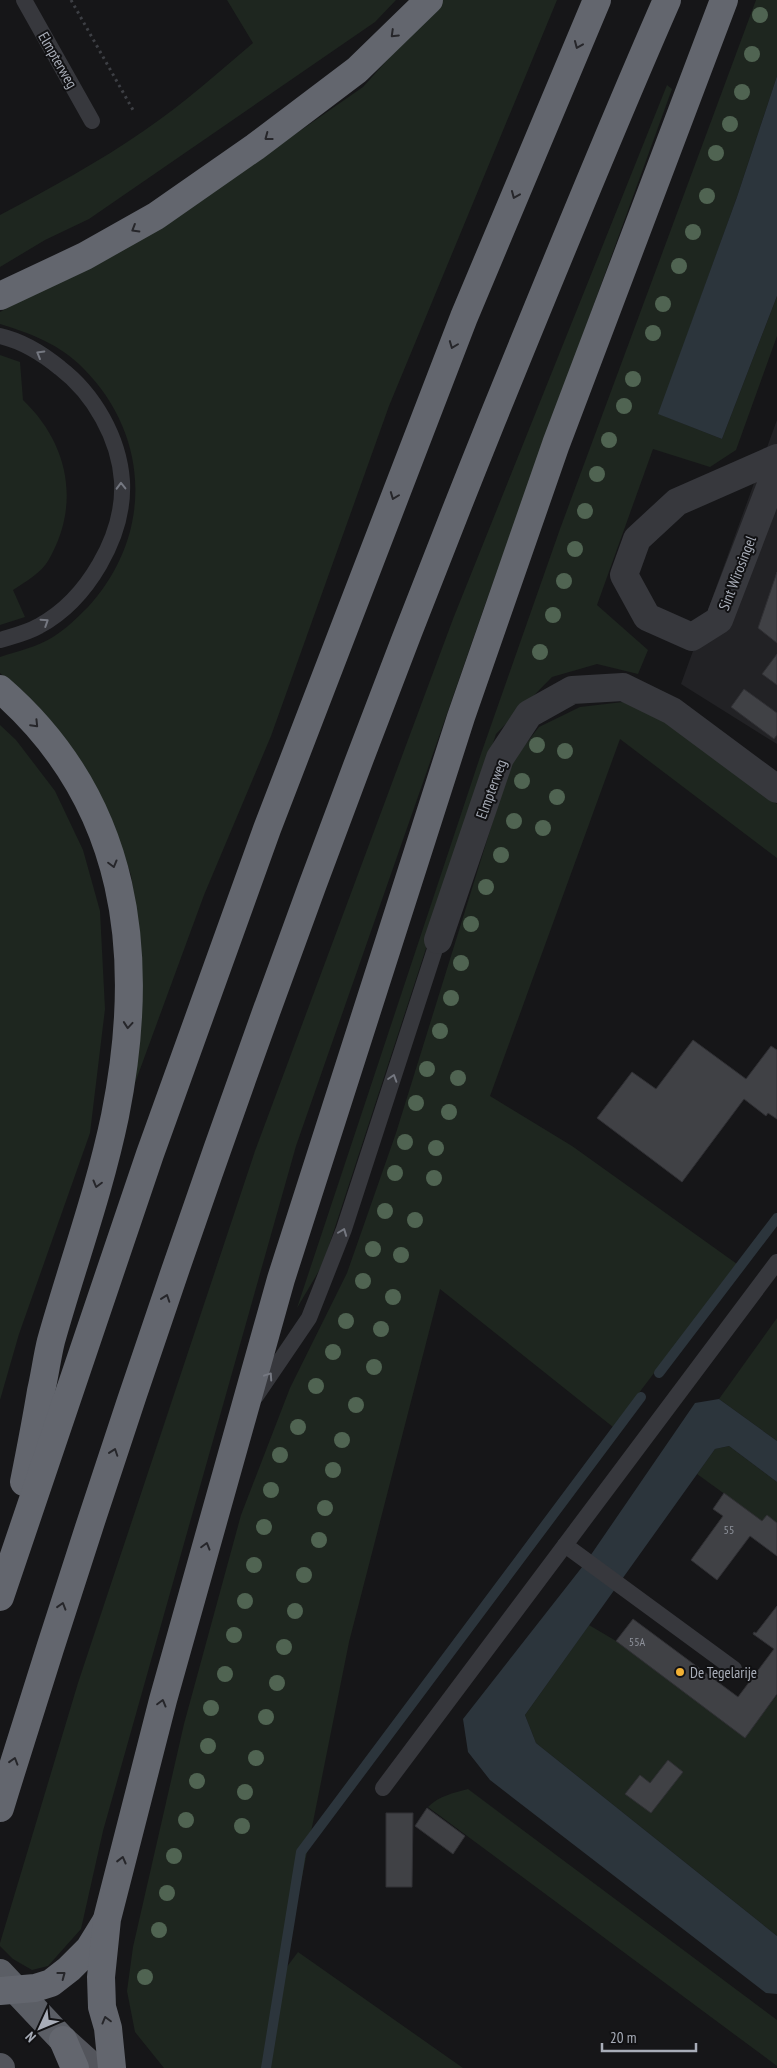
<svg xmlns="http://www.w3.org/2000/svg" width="777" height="2068" viewBox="0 0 777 2068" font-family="'PT Sans Narrow',sans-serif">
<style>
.built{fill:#222225}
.green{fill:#1e261f}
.water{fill:#2c353c}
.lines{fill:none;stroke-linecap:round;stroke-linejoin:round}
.stream{stroke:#2c353c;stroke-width:10}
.building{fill:#404145;stroke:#303034}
.path{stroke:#3d3f44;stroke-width:3;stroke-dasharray:2.5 4;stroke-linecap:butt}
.service{stroke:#37383d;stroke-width:16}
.minor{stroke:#37383d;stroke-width:28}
.primary{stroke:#53555c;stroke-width:28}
.trunk{stroke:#5b5e65;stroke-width:28}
.motorway{stroke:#63666e;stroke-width:28}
.tree{fill:#506452}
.oneway{stroke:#26262a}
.oneway2{stroke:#757881}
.poi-dot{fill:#f2b134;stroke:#111113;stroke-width:2}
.labels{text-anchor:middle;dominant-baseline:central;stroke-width:4;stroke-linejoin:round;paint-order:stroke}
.number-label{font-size:12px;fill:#8e929b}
.street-label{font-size:15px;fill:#a8adb8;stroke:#111113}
.poi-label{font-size:15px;fill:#a8adb8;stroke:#111113;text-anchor:start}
</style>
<rect width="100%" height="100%" fill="#161618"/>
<path class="built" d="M777,420V744L681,684Z"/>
<g class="green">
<path d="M227,0H396L375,22L89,219L45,240L0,267V215C49,189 99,162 145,130C183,104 218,73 253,43Z"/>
<path d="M441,0H557L389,406L271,736L204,895L128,1102L137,919L131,875L110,815L81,761L52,722L0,673V657C18,651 37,647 53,637C66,629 78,617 88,607C153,536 151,436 83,368C61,345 30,333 0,324V312L189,208L363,87Z"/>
<path d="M756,0H777V76L737,197L659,414L722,439L777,296V336L736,450L710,467L653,449L597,605L648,650L638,674L597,664L552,677L496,734L323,1264L297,1308L482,751L560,529Z"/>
<path d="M667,85L672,89L486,602L296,1146L103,1831L81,1929L48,1966L32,1970L13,1959L0,1946V1943L78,1683L255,1151L453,619Z"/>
<path d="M0,355L20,362L23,400C69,444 81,505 48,561C41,573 25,582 13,590L25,617L0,625Z"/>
<path d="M623,702L666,720L777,804V858L620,739L490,1096L572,1146L737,1264L613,1427L440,1289L349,1642L283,1972L298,1952L463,2068H164L135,2032L127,1991L133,1947L184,1724L241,1515L290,1388L347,1273L396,1133L511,763L539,727L580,707Z"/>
<path d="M0,725L16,740L55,791L83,850L100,911L105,1009L90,1133L19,1334L0,1400Z"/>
<path d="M777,1318V1441L719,1399Z"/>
<path d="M729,1446L777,1482V1523L762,1521L697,1474L715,1449Z"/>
<path d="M589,1625L616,1641L745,1737L777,1695V1936L536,1743L525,1715Z"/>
<path d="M468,1789L777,2020V2066L428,1807C439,1796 453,1793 468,1789Z"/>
</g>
<g class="water">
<path d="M777,76V296L722,439L658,414L737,197Z"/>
<path d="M719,1399L777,1441V1482L729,1446L715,1449L525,1715L536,1743L777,1936V1994L766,1993L490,1780L468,1752L463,1719L586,1562L695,1403Z"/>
</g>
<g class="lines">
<g class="stream">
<path d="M659,1373L777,1218"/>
<path d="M266,2068L301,1852L641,1397"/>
</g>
</g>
<g class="building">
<path d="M777,572V643L758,628Z"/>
<path d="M777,654V685L762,674Z"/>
<path d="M744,689L777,713V735L774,739L731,707Z"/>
<path d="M693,1040L746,1079L771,1046L777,1050V1119L768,1113L766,1116L744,1099L682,1182L597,1118L632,1072L656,1089Z"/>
<path d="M724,1493L762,1521L767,1515L777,1523V1556L750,1536L717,1580L691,1560L723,1516L713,1509Z"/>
<path d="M777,1606V1694L745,1738L616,1641L633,1619L738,1697L774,1649L753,1634L754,1632L756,1633Z"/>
<path d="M668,1760L683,1772L651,1813L625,1794L640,1775L650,1783Z"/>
<path d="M427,1808L465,1836L453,1854L415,1826Z"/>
<path d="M386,1813H413L412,1887H386Z"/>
</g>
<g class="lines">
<path class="path" d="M71,0L133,110"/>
<g class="service">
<path d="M24,0L92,121"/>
<path d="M0,336C22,341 43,354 60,368C94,394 119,438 122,481C125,536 87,600 39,626C27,633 13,636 0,640"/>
<path d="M256,1396L309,1318L344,1229L438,940"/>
<path d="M565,1545L734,1669"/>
<path d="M383,1788L777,1262"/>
</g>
<g class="minor">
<path d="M777,458L677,502L637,539L624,575L647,617L692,637L719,620L777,469"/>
<path d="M438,940L500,758L529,714L572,690L623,687L672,711L777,789"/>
</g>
<g class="primary">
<path d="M63,2040L94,2068"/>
<path d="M0,2067L1,2068"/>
</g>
<path class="trunk" d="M0,1973L63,2040"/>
<g class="motorway">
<path d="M0,296L85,256L156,216L255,147L357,70L429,0"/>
<path d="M0,689C130,802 147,956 115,1116C99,1193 72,1266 51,1341C47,1357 45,1374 41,1391C36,1421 30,1452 24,1482"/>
<path d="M0,1597L150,1154L267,829L464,317L597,0"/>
<path d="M0,1808C145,1338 308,877 492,420C549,280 606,139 667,0"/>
<path d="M0,1991L35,1988L51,1983L69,1969L89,1949L105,1923"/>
<path d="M63,2040L75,2068"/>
<path d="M112,2068L108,2028L102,2007L101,1977L107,1919L163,1700L281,1279L461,717L556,444L724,0"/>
</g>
</g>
<g class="tree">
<circle cx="760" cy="15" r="8"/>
<circle cx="752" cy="54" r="8"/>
<circle cx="742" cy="92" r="8"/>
<circle cx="730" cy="124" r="8"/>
<circle cx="716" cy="153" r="8"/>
<circle cx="707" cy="196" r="8"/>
<circle cx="693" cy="232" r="8"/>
<circle cx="679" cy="266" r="8"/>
<circle cx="663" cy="304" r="8"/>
<circle cx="653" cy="333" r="8"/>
<circle cx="633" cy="379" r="8"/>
<circle cx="624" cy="406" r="8"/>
<circle cx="609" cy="440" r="8"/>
<circle cx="597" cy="474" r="8"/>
<circle cx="585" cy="511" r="8"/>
<circle cx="575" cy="549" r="8"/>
<circle cx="564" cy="581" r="8"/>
<circle cx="553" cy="615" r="8"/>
<circle cx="540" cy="652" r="8"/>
<circle cx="537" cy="745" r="8"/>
<circle cx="565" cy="751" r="8"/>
<circle cx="522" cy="781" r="8"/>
<circle cx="557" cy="797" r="8"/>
<circle cx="514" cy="821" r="8"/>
<circle cx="543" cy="828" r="8"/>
<circle cx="501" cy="855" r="8"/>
<circle cx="486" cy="887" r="8"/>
<circle cx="471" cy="924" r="8"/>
<circle cx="461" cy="963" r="8"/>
<circle cx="451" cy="998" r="8"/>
<circle cx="440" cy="1031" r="8"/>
<circle cx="427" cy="1069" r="8"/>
<circle cx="458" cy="1078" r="8"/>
<circle cx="416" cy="1103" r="8"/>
<circle cx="449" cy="1112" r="8"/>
<circle cx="405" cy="1142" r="8"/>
<circle cx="436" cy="1148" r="8"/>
<circle cx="395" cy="1173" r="8"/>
<circle cx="434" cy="1178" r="8"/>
<circle cx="385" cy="1211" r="8"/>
<circle cx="415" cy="1220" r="8"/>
<circle cx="373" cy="1249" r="8"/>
<circle cx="401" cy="1255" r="8"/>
<circle cx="363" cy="1281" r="8"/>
<circle cx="393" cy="1297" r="8"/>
<circle cx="346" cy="1321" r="8"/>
<circle cx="381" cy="1329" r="8"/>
<circle cx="333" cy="1352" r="8"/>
<circle cx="374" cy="1367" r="8"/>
<circle cx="316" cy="1386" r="8"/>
<circle cx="356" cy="1405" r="8"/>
<circle cx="298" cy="1427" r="8"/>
<circle cx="342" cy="1440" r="8"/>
<circle cx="280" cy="1455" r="8"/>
<circle cx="333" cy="1470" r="8"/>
<circle cx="271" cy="1490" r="8"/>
<circle cx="325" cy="1508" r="8"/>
<circle cx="264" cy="1527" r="8"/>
<circle cx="319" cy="1540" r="8"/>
<circle cx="254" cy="1565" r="8"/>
<circle cx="304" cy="1575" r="8"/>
<circle cx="245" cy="1601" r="8"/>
<circle cx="295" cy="1611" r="8"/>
<circle cx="234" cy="1635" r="8"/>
<circle cx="284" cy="1647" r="8"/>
<circle cx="225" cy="1674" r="8"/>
<circle cx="277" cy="1683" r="8"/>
<circle cx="211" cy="1708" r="8"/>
<circle cx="266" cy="1717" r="8"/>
<circle cx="208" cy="1746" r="8"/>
<circle cx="256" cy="1758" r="8"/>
<circle cx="197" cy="1781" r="8"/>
<circle cx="245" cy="1792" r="8"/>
<circle cx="186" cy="1820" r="8"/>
<circle cx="242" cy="1826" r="8"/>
<circle cx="174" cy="1856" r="8"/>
<circle cx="167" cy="1893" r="8"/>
<circle cx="159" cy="1930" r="8"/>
<circle cx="145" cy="1977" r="8"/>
</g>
<defs><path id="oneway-chevron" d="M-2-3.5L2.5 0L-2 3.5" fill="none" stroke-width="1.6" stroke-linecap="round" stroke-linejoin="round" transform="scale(1.25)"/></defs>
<g class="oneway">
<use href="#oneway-chevron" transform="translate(394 34) rotate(136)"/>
<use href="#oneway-chevron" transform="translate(578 45) rotate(113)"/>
<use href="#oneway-chevron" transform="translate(268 137) rotate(143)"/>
<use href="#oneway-chevron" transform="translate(515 195) rotate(113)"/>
<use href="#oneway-chevron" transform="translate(135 229) rotate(149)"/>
<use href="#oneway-chevron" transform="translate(453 345) rotate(111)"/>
<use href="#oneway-chevron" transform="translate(394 496) rotate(111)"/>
<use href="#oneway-chevron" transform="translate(35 724) rotate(46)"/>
<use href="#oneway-chevron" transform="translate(113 864) rotate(75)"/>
<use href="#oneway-chevron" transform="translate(128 1025) rotate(95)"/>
<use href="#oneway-chevron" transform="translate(97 1184) rotate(105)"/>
<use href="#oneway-chevron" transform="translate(166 1298) rotate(-71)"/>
<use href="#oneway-chevron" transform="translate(114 1452) rotate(-71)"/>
<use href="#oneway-chevron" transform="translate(206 1546) rotate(-74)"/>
<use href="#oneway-chevron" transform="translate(62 1606) rotate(-73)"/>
<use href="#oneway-chevron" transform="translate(162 1703) rotate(-75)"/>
<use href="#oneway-chevron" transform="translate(14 1761) rotate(-73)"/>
<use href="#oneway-chevron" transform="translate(122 1860) rotate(-76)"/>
<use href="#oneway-chevron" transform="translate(62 1975) rotate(-37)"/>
<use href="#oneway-chevron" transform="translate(106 2020) rotate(-105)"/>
</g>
<g class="oneway2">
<use href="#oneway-chevron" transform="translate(40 354) rotate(-150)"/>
<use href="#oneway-chevron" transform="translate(121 486) rotate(-91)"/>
<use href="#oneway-chevron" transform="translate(45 622) rotate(-33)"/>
<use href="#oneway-chevron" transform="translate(393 1078) rotate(-72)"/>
<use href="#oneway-chevron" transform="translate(343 1232) rotate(-69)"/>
<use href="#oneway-chevron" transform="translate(269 1376) rotate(-56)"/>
</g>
<circle class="poi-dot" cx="680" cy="1672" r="5"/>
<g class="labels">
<g class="number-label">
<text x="729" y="1529">55</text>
<text x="637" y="1641">55A</text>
</g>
<g class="street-label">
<text transform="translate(58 60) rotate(60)">Elmpterweg</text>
<text transform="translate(737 573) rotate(-69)">Sint Wirosingel</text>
<text transform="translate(491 789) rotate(-70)">Elmpterweg</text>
</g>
<g class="poi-label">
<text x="690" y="1672">De Tegelarije</text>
</g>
</g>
<g transform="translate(40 2028) rotate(226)" stroke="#111113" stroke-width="4" paint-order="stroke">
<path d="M0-4L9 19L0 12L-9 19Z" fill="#a8adb8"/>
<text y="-8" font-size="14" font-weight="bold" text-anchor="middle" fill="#a8adb8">N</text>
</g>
<path d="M602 2043v8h94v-8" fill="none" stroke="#a8adb8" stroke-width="2.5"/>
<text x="610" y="2043" font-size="15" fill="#a8adb8" stroke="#111113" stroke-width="4" paint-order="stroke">20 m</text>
</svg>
